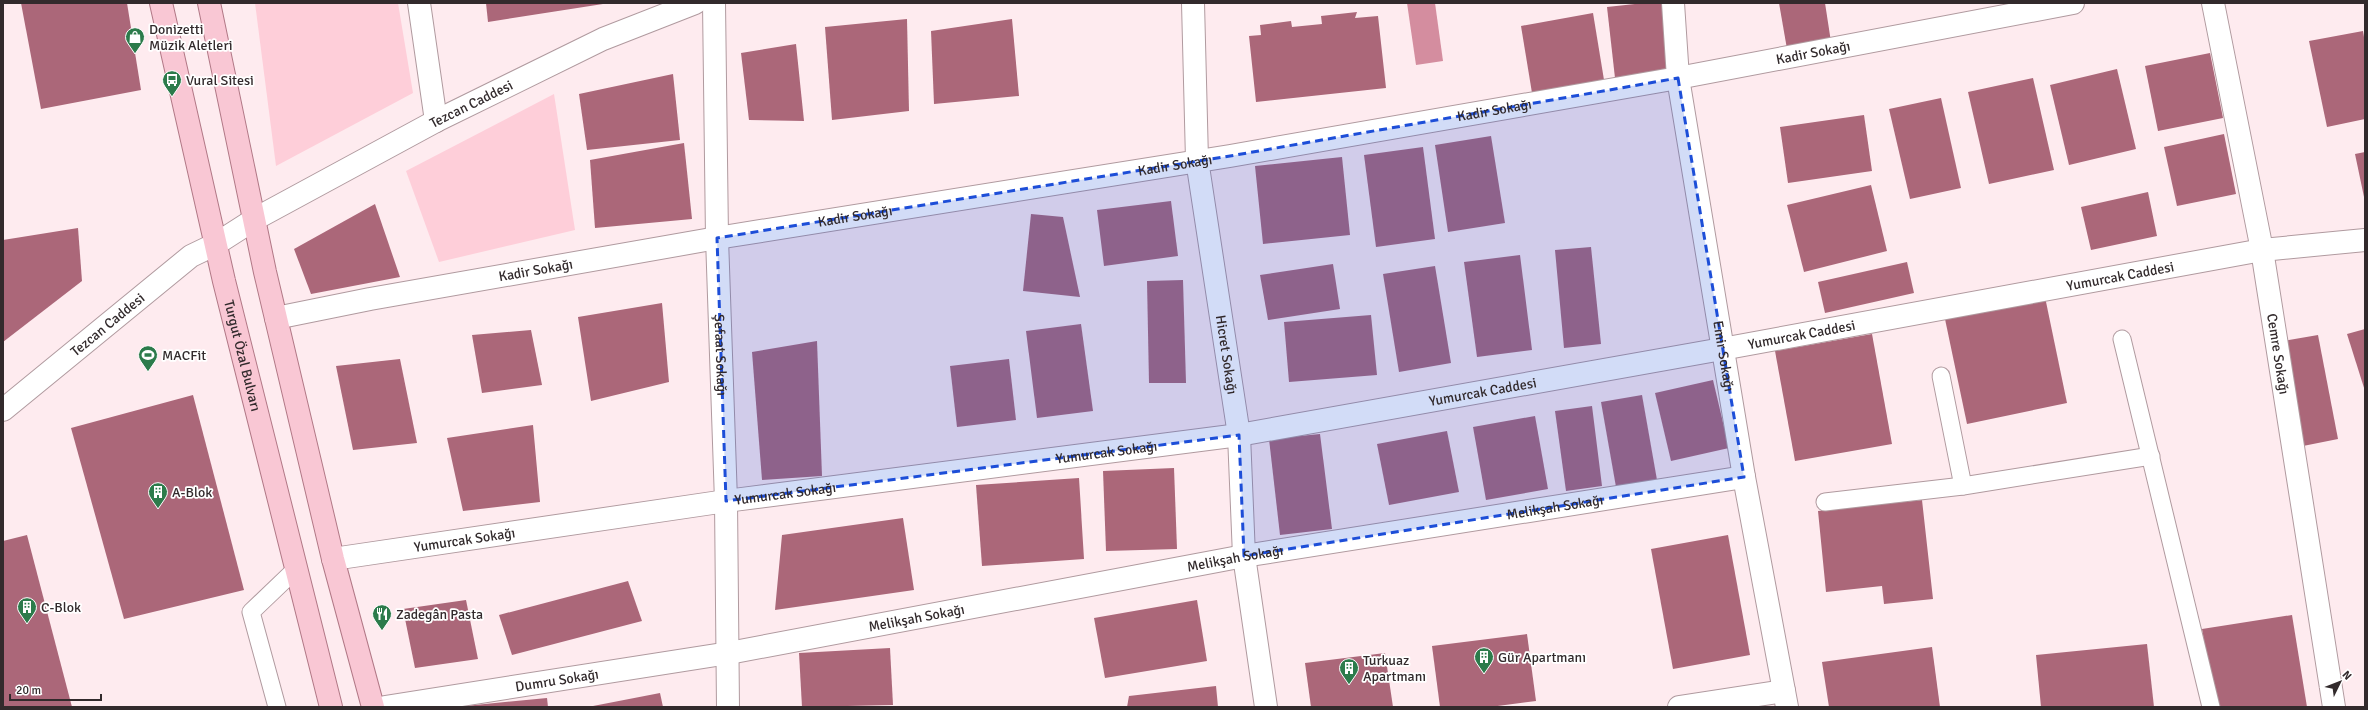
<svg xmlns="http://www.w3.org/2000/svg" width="2368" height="710" viewBox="0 0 2368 710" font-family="Signika,sans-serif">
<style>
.green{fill:#feced9}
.water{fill:#d48d9f}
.building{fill:#ab6779}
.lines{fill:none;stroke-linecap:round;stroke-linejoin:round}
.service-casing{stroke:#b09a9f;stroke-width:19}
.minor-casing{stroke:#b09a9f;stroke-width:24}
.tertiary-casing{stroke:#b09a9f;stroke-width:24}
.primary-casing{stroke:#b17886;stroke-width:24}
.service{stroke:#fff;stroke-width:17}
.minor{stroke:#fff;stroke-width:22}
.tertiary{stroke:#fff;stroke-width:22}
.primary{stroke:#f9c7d4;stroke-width:22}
.marked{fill:#1d4ed8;fill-opacity:0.2;stroke:#1d4ed8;stroke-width:3;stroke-dasharray:8 5;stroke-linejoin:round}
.labels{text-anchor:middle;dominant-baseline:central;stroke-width:3.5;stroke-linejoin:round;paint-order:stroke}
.poi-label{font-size:14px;fill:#322a2c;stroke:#fff;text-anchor:start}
.street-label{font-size:14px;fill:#322a2c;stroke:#fff}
</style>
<rect width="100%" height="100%" fill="#feebef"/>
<g class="green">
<path d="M255,3H398L413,93L276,166Z"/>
<path d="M554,94L575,230L439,262L406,171Z"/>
</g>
<path class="water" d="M1407,3H1435L1443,61L1416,65Z"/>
<g class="building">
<path d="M21,3H127L141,90L41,109Z"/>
<path d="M486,3H603V4L488,22Z"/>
<path d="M1644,3H1662L1670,71L1615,78L1607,7Z"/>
<path d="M1779,3H1825L1831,42L1787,49Z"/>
<path d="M1357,12L1355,18L1378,16L1386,88L1256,102L1249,36L1261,35L1260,25L1291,21L1292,27L1322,24L1321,16Z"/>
<path d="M1593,13L1605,86L1533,99L1521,26Z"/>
<path d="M907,19L909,111L832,120L825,27Z"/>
<path d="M1012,19L1019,96L934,104L931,31Z"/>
<path d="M2363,31L2365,43V119L2327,127L2309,41Z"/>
<path d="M796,44L804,121L749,120L741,53Z"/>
<path d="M2210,53L2223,118L2158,131L2145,66Z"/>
<path d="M2117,69L2136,149L2069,165L2050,85Z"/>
<path d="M673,74L680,140L587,150L579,94Z"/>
<path d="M2033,78L2054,170L1989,184L1968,92Z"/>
<path d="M1941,98L1961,188L1910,199L1889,109Z"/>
<path d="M1864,115L1872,171L1788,183L1780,127Z"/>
<path d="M2224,134L2236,194L2177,206L2164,147Z"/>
<path d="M1491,136L1505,223L1448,232L1435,145Z"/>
<path d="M684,143L692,219L595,228L590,160Z"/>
<path d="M1423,147L1435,239L1376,247L1364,155Z"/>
<path d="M2365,152V197H2364L2355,154Z"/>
<path d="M1342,157L1350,235L1263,244L1255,166Z"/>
<path d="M1871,185L1887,251L1804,272L1787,205Z"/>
<path d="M2148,192L2157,236L2091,250L2081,207Z"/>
<path d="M1171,201L1178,256L1104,266L1097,210Z"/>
<path d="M375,204L400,277L311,294L294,249Z"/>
<path d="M1031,214L1063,217L1080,297L1023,291Z"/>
<path d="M78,228L82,281L3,342V240Z"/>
<path d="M1591,247L1601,344L1564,348L1555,250Z"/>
<path d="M1520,255L1532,350L1477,357L1464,262Z"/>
<path d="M1907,262L1914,293L1825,313L1818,282Z"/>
<path d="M1333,264L1340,309L1268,320L1260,275Z"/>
<path d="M1435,266L1451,363L1399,372L1383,274Z"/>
<path d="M1183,280L1186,383H1149L1147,281Z"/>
<path d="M2045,297L2067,403L1967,424L1945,319Z"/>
<path d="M662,303L669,382L591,401L578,317Z"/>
<path d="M1371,315L1377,375L1289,382L1284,322Z"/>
<path d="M1081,324L1093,411L1037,418L1026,331Z"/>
<path d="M2365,329V391L2347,334Z"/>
<path d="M531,330L542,385L482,393L472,335Z"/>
<path d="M1872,334L1892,444L1795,461L1775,351Z"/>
<path d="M2318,335L2338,439L2303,446L2283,341Z"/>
<path d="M817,341L822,476L762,480L752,352Z"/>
<path d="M400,359L417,443L353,450L336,366Z"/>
<path d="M1009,359L1016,420L957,427L950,366Z"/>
<path d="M1713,380L1729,448L1671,461L1655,393Z"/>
<path d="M193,395L244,590L124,619L71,428Z"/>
<path d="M1642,395L1657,480L1616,487L1601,402Z"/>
<path d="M1592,406L1602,486L1566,491L1555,411Z"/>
<path d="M1535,416L1548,489L1486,500L1473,427Z"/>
<path d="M533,425L540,502L463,511L447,438Z"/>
<path d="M1447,431L1459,492L1389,505L1377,444Z"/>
<path d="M1320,434L1332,529L1280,535L1269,439Z"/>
<path d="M1174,468L1177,549L1106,551L1103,471Z"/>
<path d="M1079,478L1084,559L982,566L976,485Z"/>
<path d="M1922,500L1933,599L1884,604L1882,586L1826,592L1818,511Z"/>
<path d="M903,518L914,590L775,610L782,535Z"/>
<path d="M27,535L72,707H3V541Z"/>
<path d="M1728,535L1750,655L1673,669L1651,549Z"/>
<path d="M628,581L642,621L512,655L499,615Z"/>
<path d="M466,600L478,659L415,668L403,609Z"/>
<path d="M1197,600L1207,661L1105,678L1094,618Z"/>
<path d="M2292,615L2307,707H2215L2202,629Z"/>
<path d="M1527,634L1536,701L1490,707H1440L1432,646Z"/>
<path d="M2147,644L2154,707H2041L2036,655Z"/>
<path d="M1932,647L1940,707H1829L1822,662Z"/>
<path d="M890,648L893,705L802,707L799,653Z"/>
<path d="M1385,653L1393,707H1311L1305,663Z"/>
<path d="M1216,686L1218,707H1127L1129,696Z"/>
<path d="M660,693L663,707H593V706Z"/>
<path d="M547,698L548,707H465V706Z"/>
</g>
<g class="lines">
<defs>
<g id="service">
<path d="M2122,339L2211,707"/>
<path d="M1941,376L1963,486"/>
<path d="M1825,502L1963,486L2151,456"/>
<path d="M277,707L251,612L296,569"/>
</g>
<g id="minor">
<path d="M419,3L436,121"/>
<path id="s1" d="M714,3L717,238L726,501L728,707"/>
<path id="s2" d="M1193,3L1197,160L1239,435L1244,556L1266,707"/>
<path id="s3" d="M1673,3L1678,78L1744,477L1787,707"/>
<path id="s4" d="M2213,3L2262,250L2334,707"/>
<path id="s5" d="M276,318L370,299L717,238L1230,156L1678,78L2073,3"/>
<path id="s6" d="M333,559L726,501L1239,435L1722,349L2262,250L2365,240"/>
<path id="s7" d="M385,707L729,653L1244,556L1744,477"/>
<path d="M1679,707L1784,691"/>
</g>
<g id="tertiary">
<path id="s8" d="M3,410L191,256L216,244L255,219L436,121L603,39L695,3"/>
</g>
<g id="primary">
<path id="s9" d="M161,3L224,281L331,707"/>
<path d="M209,3L265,272L333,559L373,707"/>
</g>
</defs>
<use href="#service" class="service-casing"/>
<use href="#minor" class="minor-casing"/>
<use href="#tertiary" class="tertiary-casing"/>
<use href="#primary" class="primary-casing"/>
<use href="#service" class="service"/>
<use href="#minor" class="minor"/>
<use href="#tertiary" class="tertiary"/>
<use href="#primary" class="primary"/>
</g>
<path class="marked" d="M1678,78L1744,477L1244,556L1239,435L726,501L717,238L1230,156Z"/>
<defs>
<symbol id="shop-pin" viewBox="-11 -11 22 30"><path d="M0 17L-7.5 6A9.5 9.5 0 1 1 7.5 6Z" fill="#2c7b4b" stroke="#fff"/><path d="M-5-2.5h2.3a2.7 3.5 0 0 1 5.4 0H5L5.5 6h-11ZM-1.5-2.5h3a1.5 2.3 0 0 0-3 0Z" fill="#fff"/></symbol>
<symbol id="bus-pin" viewBox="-11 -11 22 30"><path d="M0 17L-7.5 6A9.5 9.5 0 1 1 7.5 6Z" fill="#2c7b4b" stroke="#fff"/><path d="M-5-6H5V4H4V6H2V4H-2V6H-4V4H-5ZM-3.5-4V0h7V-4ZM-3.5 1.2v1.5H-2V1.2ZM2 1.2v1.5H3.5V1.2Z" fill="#fff"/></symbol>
<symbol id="stadium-pin" viewBox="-11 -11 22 30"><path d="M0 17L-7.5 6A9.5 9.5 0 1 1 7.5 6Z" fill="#2c7b4b" stroke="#fff"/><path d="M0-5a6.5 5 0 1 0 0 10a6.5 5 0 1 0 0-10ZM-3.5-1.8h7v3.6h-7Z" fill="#fff"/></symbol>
<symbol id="building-pin" viewBox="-11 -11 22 30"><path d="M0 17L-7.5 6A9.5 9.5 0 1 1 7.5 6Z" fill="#2c7b4b" stroke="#fff"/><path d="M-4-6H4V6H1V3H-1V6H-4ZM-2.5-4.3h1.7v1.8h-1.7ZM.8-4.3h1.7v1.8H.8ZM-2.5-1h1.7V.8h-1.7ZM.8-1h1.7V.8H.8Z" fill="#fff"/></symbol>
<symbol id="restaurant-pin" viewBox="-11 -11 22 30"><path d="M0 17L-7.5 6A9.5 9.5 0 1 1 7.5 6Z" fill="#2c7b4b" stroke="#fff"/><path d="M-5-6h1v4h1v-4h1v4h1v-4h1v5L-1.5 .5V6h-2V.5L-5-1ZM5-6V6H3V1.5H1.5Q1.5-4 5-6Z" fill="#fff"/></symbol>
</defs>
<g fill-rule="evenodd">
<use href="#shop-pin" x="124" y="26" width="22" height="30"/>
<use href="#bus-pin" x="161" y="69" width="22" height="30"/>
<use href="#stadium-pin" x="137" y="344" width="22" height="30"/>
<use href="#building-pin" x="147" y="481" width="22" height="30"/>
<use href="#building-pin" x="16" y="596" width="22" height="30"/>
<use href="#restaurant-pin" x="371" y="603" width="22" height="30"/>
<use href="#building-pin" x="1473" y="646" width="22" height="30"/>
<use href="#building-pin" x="1338" y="657" width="22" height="30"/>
</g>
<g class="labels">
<g class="poi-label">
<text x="149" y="29">Donizetti<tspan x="149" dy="16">Müzik Aletleri</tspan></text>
<text x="186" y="80">Vural Sitesi</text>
<text x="162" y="355">MACFit</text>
<text x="172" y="492">A-Blok</text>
<text x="41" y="607">C-Blok</text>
<text x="396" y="614">Zadegân Pasta</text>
<text x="1498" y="657">Gür Apartmanı</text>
<text x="1363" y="660">Turkuaz<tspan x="1363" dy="16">Apartmanı</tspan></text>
</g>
<g class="street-label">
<text stroke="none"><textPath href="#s5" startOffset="1560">Kadir Sokağı</textPath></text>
<text stroke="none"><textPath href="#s8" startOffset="562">Tezcan Caddesi</textPath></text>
<text stroke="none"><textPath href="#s5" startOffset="1236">Kadir Sokağı</textPath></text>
<text stroke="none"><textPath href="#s5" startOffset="912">Kadir Sokağı</textPath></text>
<text stroke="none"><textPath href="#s5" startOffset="588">Kadir Sokağı</textPath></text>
<text stroke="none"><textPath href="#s5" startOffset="264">Kadir Sokağı</textPath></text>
<text stroke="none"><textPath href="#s6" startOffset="1810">Yumurcak Caddesi</textPath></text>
<text stroke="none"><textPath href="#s8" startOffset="135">Tezcan Caddesi</textPath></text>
<text stroke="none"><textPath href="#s6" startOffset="1486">Yumurcak Caddesi</textPath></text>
<text stroke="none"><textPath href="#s4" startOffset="357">Cemre Sokağı</textPath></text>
<text stroke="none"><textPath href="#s1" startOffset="352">Şefaat Sokağı</textPath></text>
<text stroke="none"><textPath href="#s2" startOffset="354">Hicret Sokağı</textPath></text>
<text stroke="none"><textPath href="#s9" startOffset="362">Turgut Özal Bulvarı</textPath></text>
<text stroke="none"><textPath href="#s3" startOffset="357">Emir Sokağı</textPath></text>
<text stroke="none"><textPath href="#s6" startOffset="1162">Yumurcak Caddesi</textPath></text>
<text stroke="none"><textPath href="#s6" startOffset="781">Yumurcak Sokağı</textPath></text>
<text stroke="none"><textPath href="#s6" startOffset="457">Yumurcak Sokağı</textPath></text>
<text stroke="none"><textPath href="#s7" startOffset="1187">Melikşah Sokağı</textPath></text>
<text stroke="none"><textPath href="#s6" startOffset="133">Yumurcak Sokağı</textPath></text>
<text stroke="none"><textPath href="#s7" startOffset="863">Melikşah Sokağı</textPath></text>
<text stroke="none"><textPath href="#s7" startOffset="539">Melikşah Sokağı</textPath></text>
<text stroke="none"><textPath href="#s7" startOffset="174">Dumru Sokağı</textPath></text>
</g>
</g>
<rect width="2368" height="710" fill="none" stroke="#322a2c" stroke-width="8"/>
<g transform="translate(2340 682) rotate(47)" stroke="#ffffff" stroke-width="3" paint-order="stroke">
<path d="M0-3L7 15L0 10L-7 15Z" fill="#322a2c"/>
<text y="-6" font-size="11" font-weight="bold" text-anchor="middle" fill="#322a2c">N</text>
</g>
<path d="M10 694v6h91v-6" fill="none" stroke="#322a2c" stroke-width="2"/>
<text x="16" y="694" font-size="12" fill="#322a2c" stroke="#ffffff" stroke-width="3" paint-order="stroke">20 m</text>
</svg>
